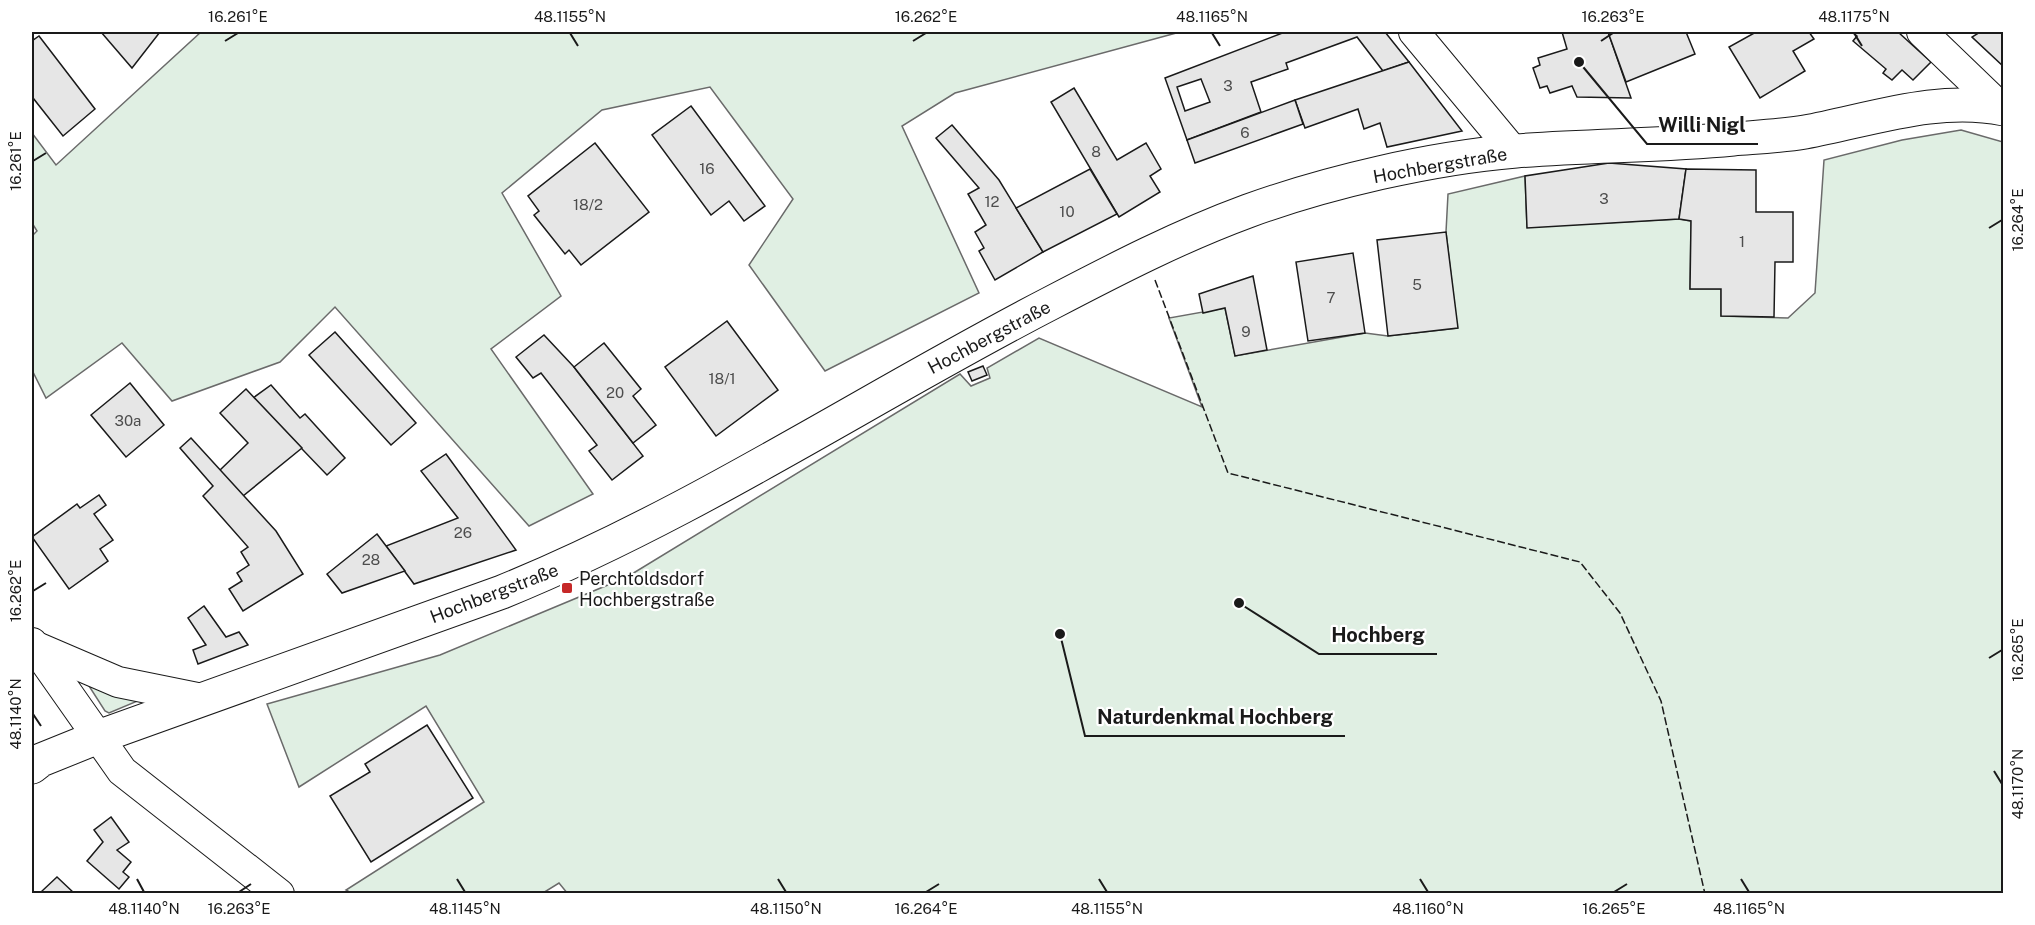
<svg xmlns="http://www.w3.org/2000/svg" width="2035" height="925" viewBox="0 0 2035 925" font-family="'Public Sans',sans-serif">
<style>
.green{fill:#e0efe3;stroke:#6a6a6a;stroke-width:1.5}
.building{fill:#e6e6e6;stroke:#1a1a1a;stroke-width:1.5;fill-rule:evenodd}
.lines{fill:none;stroke-linecap:round;stroke-linejoin:round}
.minor-casing{stroke:#1a1a1a;stroke-width:32}
.secondary-casing{stroke:#1a1a1a;stroke-width:35}
.minor{stroke:#fff;stroke-width:30}
.secondary{stroke:#fff;stroke-width:33}
.fence{stroke:#1a1a1a;stroke-width:1.5;stroke-dasharray:8 3;stroke-linecap:butt}
.ticks{fill:none;stroke:#1a1a1a;stroke-width:2}
.poi-dot{fill:#c62828;stroke:#fff;stroke-width:2}
.labels{text-anchor:middle;dominant-baseline:central;stroke-width:4.5;stroke-linejoin:round;paint-order:stroke}
.number-label{font-size:15px;fill:#4d4d4d}
.street-label{font-size:18px;fill:#1a1a1a;stroke:#fff}
.poi-label{font-size:18px;fill:#1a1a1a;stroke:#fff;text-anchor:start}
.leader{fill:none;stroke:#1a1a1a;stroke-width:2}
.callout-dot{fill:#1a1a1a;stroke:#fff;stroke-width:2}
.callout-label{font-size:20px;text-anchor:middle;font-weight:bold;fill:#1a1a1a;stroke:#fff;stroke-width:4.5;stroke-linejoin:round;paint-order:stroke}
.neatline{fill:none;stroke:#1a1a1a;stroke-width:2}
.ticks-label{font-size:15px;text-anchor:middle;fill:#1a1a1a}
</style>
<rect width="100%" height="100%" fill="#fff"/>
<g class="green">
<path d="M201,32H1180L955,93L902,126L979,293L825,371L749,265L793,199L710,87L602,110L502,193L561,296L491,349L593,494L529,526L335,307L280,362L172,401L122,343L46,398L32,370V236L37,231L32,223V133L56,165Z"/>
<path d="M1961,130L2003,142V893L568,894L559,883L543,893H351L346,890L484,802L426,706L299,787L267,704L440,655L627,577L960,374L971,386L990,378L987,368L1039,338L1202,407L1169,318L1225,308L1235,356L1365,333L1388,336L1457,328L1446,232L1448,194L1525,176L1527,227L1678,219L1691,221L1690,289H1721V316L1788,318L1815,293L1824,160L1902,140Z"/>
<path d="M89,686L140,700L109,713L105,711Z"/>
</g>
<g class="building">
<path d="M101,32H160L132,68Z"/>
<path d="M1285,32H1385L1409,62L1383,71L1357,37L1286,63L1288,69L1251,82L1261,112L1187,140L1165,78ZM1201,79L1210,102L1185,111L1177,87Z"/>
<path d="M1562,32H1608L1631,98L1577,97L1572,86L1550,93L1547,86L1540,88L1533,68L1540,65L1538,58L1567,49Z"/>
<path d="M1608,32H1686L1695,54L1626,82Z"/>
<path d="M1756,32H1809L1814,39L1793,51L1805,71L1760,98L1729,47Z"/>
<path d="M1852,32H1898L1931,62L1913,80L1902,70L1892,80L1883,73L1886,69L1853,41L1857,36Z"/>
<path d="M1980,32H2004V67L1972,37Z"/>
<path d="M39,36L95,109L63,136L33,98L32,99V41Z"/>
<path d="M1409,62L1462,131L1387,147L1380,123L1364,129L1358,109L1305,128L1295,100Z"/>
<path d="M1074,88L1117,160L1146,143L1161,169L1150,176L1160,192L1119,217L1051,102Z"/>
<path d="M1295,100L1303,124L1195,163L1187,140Z"/>
<path d="M691,106L765,206L744,221L729,201L711,215L652,135Z"/>
<path d="M952,125L999,180L1043,252L995,280L979,251L984,248L975,232L986,225L968,194L979,188L936,138Z"/>
<path d="M595,143L649,212L581,265L569,250L565,254L534,215L539,211L528,196Z"/>
<path d="M1609,163L1686,169L1679,219L1527,228L1525,176Z"/>
<path d="M1090,169L1117,214L1043,252L1016,208Z"/>
<path d="M1686,169L1756,170V212H1793V262H1775L1774,317L1721,316V289H1690L1691,221L1679,219Z"/>
<path d="M1446,232L1458,328L1388,336L1377,240Z"/>
<path d="M1353,253L1365,333L1308,341L1296,262Z"/>
<path d="M1253,276L1267,350L1235,356L1225,308L1203,313L1199,294Z"/>
<path d="M727,321L778,390L716,436L665,367Z"/>
<path d="M335,332L416,423L391,445L309,355Z"/>
<path d="M544,335L574,367L643,456L612,480L589,451L597,445L541,373L533,378L516,357Z"/>
<path d="M604,343L641,389L633,396L656,425L633,443L574,367Z"/>
<path d="M983,366L987,375L972,381L968,372Z"/>
<path d="M130,383L164,425L126,457L91,415Z"/>
<path d="M271,385L300,418L305,414L345,458L327,475L253,398Z"/>
<path d="M246,389L302,448L243,496L219,471L248,443L220,413Z"/>
<path d="M191,438L276,531L303,574L243,611L229,589L242,581L237,573L249,565L241,552L248,547L203,496L213,486L180,448Z"/>
<path d="M446,454L516,550L414,584L386,546L458,518L421,471Z"/>
<path d="M99,495L106,505L94,514L113,540L100,549L108,561L69,589L32,537L77,504L80,508Z"/>
<path d="M377,534L405,571L342,593L327,574Z"/>
<path d="M204,606L226,637L239,632L248,645L198,664L193,650L206,645L188,618Z"/>
<path d="M427,725L473,798L371,862L330,796L370,772L365,764Z"/>
<path d="M111,817L129,842L117,850L131,862L123,872L129,877L119,889L87,861L103,842L94,830Z"/>
<path d="M57,877L75,894H44L42,891Z"/>
</g>
<g class="lines">
<defs>
<g id="minor">
<path d="M1414,32L1513,151"/>
<path d="M1922,32L2001,108"/>
<path d="M32,643L122,771L279,894"/>
<path d="M34,646L118,682L202,699"/>
</g>
<path id="secondary" d="M32,767L41,760L98,737L502,592C694,514 867,398 1051,303C1116,269 1180,236 1248,211C1328,182 1431,158 1516,151C1588,145 1661,146 1733,139C1757,137 1782,136 1805,132C1870,120 1938,95 2004,109"/>
</defs>
<use href="#minor" class="minor-casing"/>
<use href="#secondary" class="secondary-casing"/>
<use href="#minor" class="minor"/>
<use href="#secondary" class="secondary"/>
<path class="fence" d="M1155,280L1228,473L1580,562L1620,613L1661,701L1705,894"/>
</g>
<path class="ticks" d="M570,33L578,46M1212,33L1220,46M1854,33L1862,46M225,41L238,33M913,41L926,33M1601,41L1613,33M33,161L46,153M1989,228L2002,220M33,591L46,583M1989,658L2002,650M33,714L41,726M1994,771L2002,784M137,879L144,892M457,879L465,892M778,879L786,892M1099,879L1107,892M1420,879L1428,892M1741,879L1749,892M239,892L251,884M926,892L939,884M1614,892L1627,884"/>
<rect class="poi-dot" x="561" y="582" width="12" height="12" rx="3"/>
<g class="labels">
<g class="number-label">
<text x="1228" y="85">3</text>
<text x="1245" y="132">6</text>
<text x="1096" y="151">8</text>
<text x="707" y="168">16</text>
<text x="1604" y="198">3</text>
<text x="992" y="201">12</text>
<text x="588" y="204">18/2</text>
<text x="1067" y="211">10</text>
<text x="1742" y="241">1</text>
<text x="1417" y="284">5</text>
<text x="1331" y="297">7</text>
<text x="1246" y="331">9</text>
<text x="722" y="378">18/1</text>
<text x="615" y="392">20</text>
<text x="128" y="420">30a</text>
<text x="463" y="532">26</text>
<text x="371" y="559">28</text>
</g>
<g class="street-label">
<text transform="translate(1440 165) rotate(-10)">Hochbergstraße</text>
<text transform="translate(989 337) rotate(-28)">Hochbergstraße</text>
<text transform="translate(494 593) rotate(-21)">Hochbergstraße</text>
</g>
<g class="poi-label">
<text x="579" y="578">Perchtoldsdorf<tspan x="579" dy="21">Hochbergstraße</tspan></text>
</g>
</g>
<path class="leader" d="M1579 62L1647 144H1758M1239 603L1319 654H1437M1060 634L1085 736H1345"/>
<g class="callout-dot">
<circle cx="1579" cy="62" r="6"/>
<circle cx="1239" cy="603" r="6"/>
<circle cx="1060" cy="634" r="6"/>
</g>
<g class="callout-label">
<text x="1702" y="132">Willi Nigl</text>
<text x="1378" y="642">Hochberg</text>
<text x="1215" y="724">Naturdenkmal Hochberg</text>
</g>
<rect width="2035" height="925" fill="none" stroke="#ffffff" stroke-width="66"/>
<rect x="33" y="33" width="1969" height="859" class="neatline"/>
<g class="ticks-label">
<text x="238" y="22">16.261°E</text>
<text x="570" y="22">48.1155°N</text>
<text x="926" y="22">16.262°E</text>
<text x="1212" y="22">48.1165°N</text>
<text x="1613" y="22">16.263°E</text>
<text x="1854" y="22">48.1175°N</text>
<text transform="translate(16 161) rotate(-90)" y="5">16.261°E</text>
<text transform="translate(2018 220) rotate(-90)" y="5">16.264°E</text>
<text transform="translate(16 591) rotate(-90)" y="5">16.262°E</text>
<text transform="translate(2018 650) rotate(-90)" y="5">16.265°E</text>
<text transform="translate(16 714) rotate(-90)" y="5">48.1140°N</text>
<text transform="translate(2018 784) rotate(-90)" y="5">48.1170°N</text>
<text x="144" y="914">48.1140°N</text>
<text x="239" y="914">16.263°E</text>
<text x="465" y="914">48.1145°N</text>
<text x="786" y="914">48.1150°N</text>
<text x="926" y="914">16.264°E</text>
<text x="1107" y="914">48.1155°N</text>
<text x="1428" y="914">48.1160°N</text>
<text x="1614" y="914">16.265°E</text>
<text x="1749" y="914">48.1165°N</text>
</g>
</svg>
